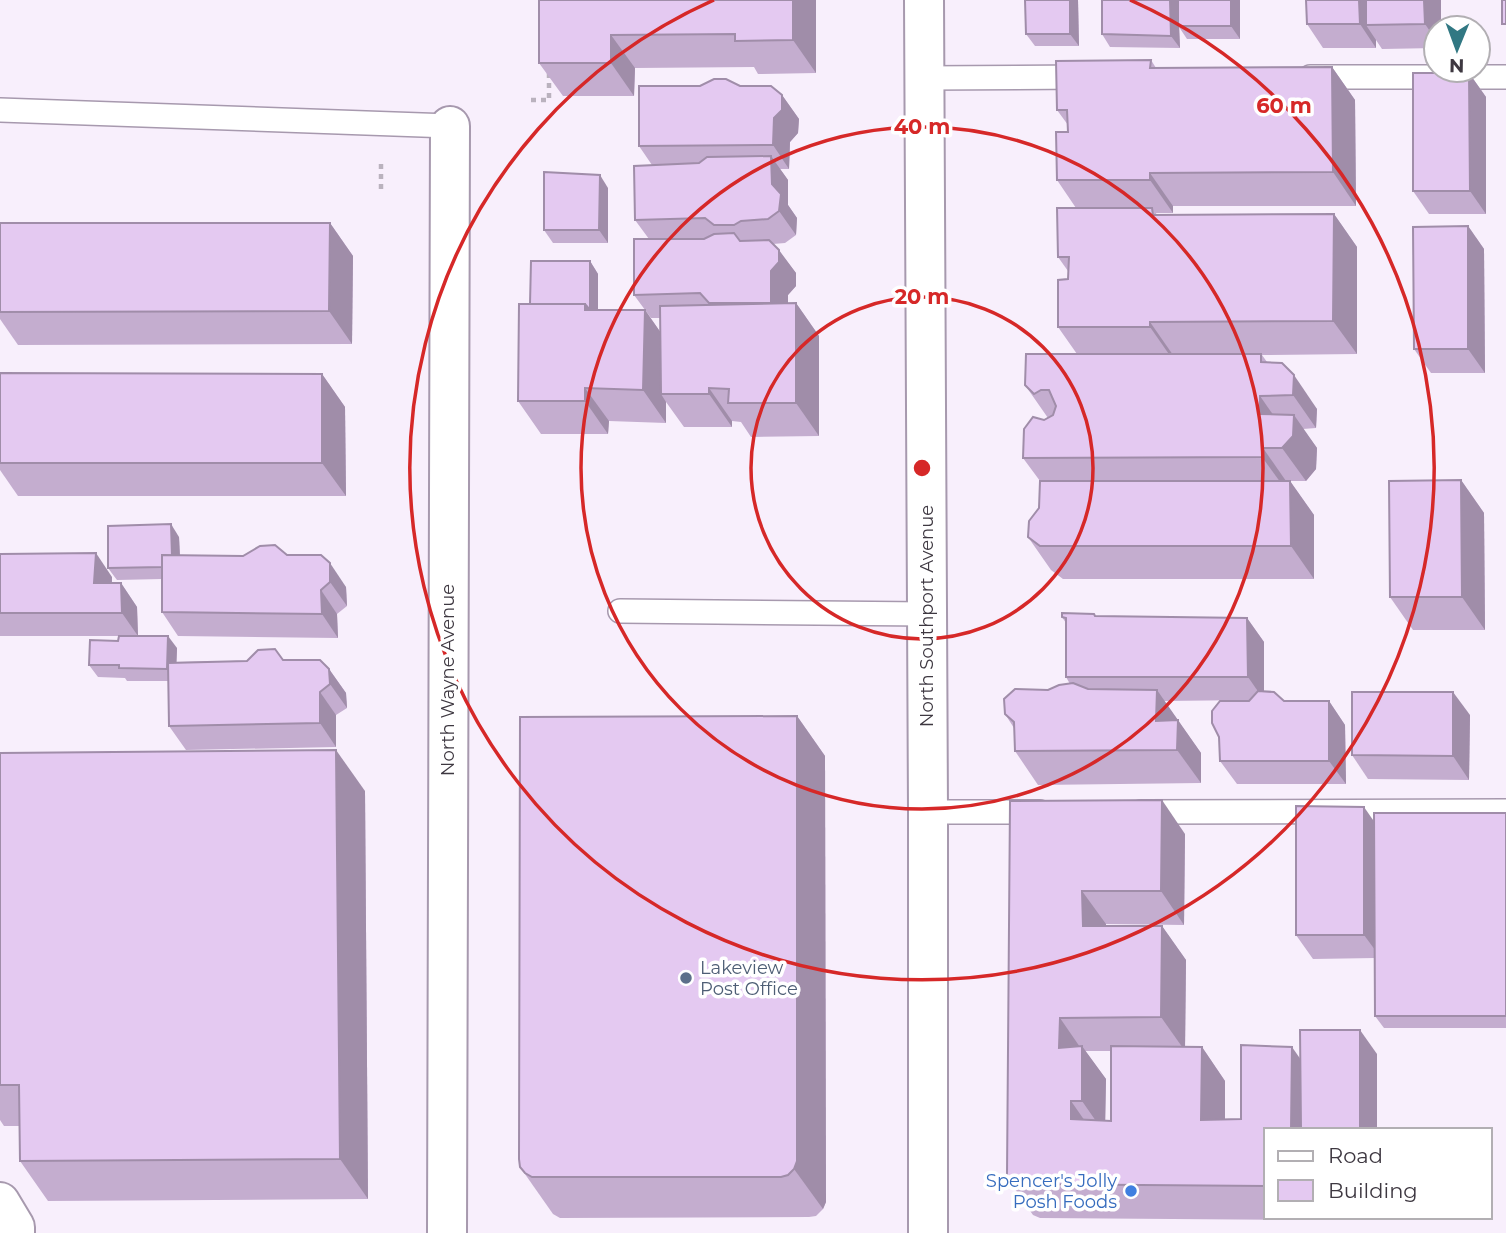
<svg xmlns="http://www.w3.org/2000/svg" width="1506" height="1233" viewBox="0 0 1506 1233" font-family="Montserrat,sans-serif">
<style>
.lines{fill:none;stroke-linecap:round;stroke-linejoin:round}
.service-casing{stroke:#a799ae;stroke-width:26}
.minor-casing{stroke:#a799ae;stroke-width:42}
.tertiary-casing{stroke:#a799ae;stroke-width:42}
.path{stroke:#bab2be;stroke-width:4.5;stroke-dasharray:5 5;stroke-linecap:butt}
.service{stroke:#fff;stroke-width:23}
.minor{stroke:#fff;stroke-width:38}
.tertiary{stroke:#fff;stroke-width:38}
.wall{fill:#c4adcf;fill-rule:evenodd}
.shaded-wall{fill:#a08da9}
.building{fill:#e4c9f1;stroke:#a08da9;stroke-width:2}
.ring{fill:none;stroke:#d62828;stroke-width:3.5}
.service-dot{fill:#5c6f8a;stroke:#fff;stroke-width:2.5}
.shop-dot{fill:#3f7fe0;stroke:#fff;stroke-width:2.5}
.labels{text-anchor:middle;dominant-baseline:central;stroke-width:7;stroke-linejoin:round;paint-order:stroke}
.street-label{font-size:18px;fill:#3e3841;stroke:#fff}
.service-label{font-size:18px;fill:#4e5e75;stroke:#fff;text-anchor:start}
.shop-label{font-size:18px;fill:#366cbe;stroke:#fff;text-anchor:end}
.centre{fill:#d62828;stroke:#fff;stroke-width:3.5}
.ring-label{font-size:21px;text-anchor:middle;font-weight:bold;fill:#d62828;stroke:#fff;stroke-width:7;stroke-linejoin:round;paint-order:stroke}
</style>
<rect width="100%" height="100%" fill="#f8effc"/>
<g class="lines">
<defs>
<g id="service">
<path d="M1310,77H1506"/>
<path d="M924,78L1086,77"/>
<path d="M0,110L450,126"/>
<path d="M620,611L927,614"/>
<path d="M928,812H1040"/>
<path d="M1141,812L1506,811"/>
</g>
<g id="minor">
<path d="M0,1202L15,1227V1233"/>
<path d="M447,1233L450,126"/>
</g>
<path id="tertiary" d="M924,0L928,812V1233"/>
</defs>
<use href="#service" class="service-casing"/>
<use href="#minor" class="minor-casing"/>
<use href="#tertiary" class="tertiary-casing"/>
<g class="path">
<path d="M531,100H549V73"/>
<path d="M381,164V194"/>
</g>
<use href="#service" class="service"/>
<use href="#minor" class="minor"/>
<use href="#tertiary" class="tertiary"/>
</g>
<g class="wall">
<path d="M539,0H816V73L758,74L754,67L635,68L634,96H563L539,63Z"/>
<path d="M1025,0H1078L1079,46H1035L1026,34Z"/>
<path d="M1240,0V39H1187L1179,27L1180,48L1110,47L1102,34Z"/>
<path d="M1441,0V28H1436V48L1382,49L1376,40V48H1323L1307,24Z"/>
<path d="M1151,60L1156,68L1332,67L1355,100L1356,206H1173V213H1156L1157,215L1334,214L1357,247V354L1262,355L1267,362L1317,409L1316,428L1303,429L1317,448L1316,469L1306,481H1286H1290L1314,515V579H1063L1051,570L1028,537L1039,508L1040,481L1023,458L1044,420L1048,418L1025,385L1077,354L1058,327L1068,279V271L1058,257L1076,208L1057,180L1068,132V125L1057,110Z"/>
<path d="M1469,73L1486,97V214H1429L1413,191Z"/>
<path d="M740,86L782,95L799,119L798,133L790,142L789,169H780L788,180V205L797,218L796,235L785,243L773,244L796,273V286L788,295V303H796L819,336V436L751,437L741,422L732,421V427H684L666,402V423L609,421L608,434H541L518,401L530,304L590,261L598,274V310H645L661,333V318H651L634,295L649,239L635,220L652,165L639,146Z"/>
<path d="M608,188V243H553L544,230Z"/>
<path d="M330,223L353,256L352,344L18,345L0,319V312Z"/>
<path d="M1468,226L1484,249L1485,373H1431L1414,349Z"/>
<path d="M0,373L322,374L345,407L346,496H18L0,470Z"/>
<path d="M1461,480L1484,513L1485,630H1413L1390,597Z"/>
<path d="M179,537L180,556L287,555L346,587L347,606L337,614L338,638L178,636L162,612V579L117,580L108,568Z"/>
<path d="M0,554L112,577V583H121L137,607L138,636L177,648L176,662L283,660L329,669L346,693L347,708L336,715V747L186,750L169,726L168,681H127L125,678L98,677L89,665L118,641L119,636H0Z"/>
<path d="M1095,616L1247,618L1264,642V692L1284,701H1329L1345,725L1346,784H1237L1220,761L1250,700L1164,701L1201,753V783L1038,785L1015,751L1014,728L1005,714L1048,690L1070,684L1066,677V623L1062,617Z"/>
<path d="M1470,715L1469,780L1368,779L1352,755Z"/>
<path d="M797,716L825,756L826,1202L823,1209L816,1216L809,1217L560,1218L553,1214L520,1167Z"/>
<path d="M0,753L365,791L368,1199L48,1201L20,1161V1126H4L0,1120Z"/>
<path d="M1010,801L1185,834L1184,925L1106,924V926H1162L1186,960L1185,1047H1202L1225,1081V1120L1241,1119L1300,1060L1377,1054V1130H1266V1217H1314V1220L1040,1218L1033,1215L1010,1182ZM1085,1051H1111V1121H1105L1106,1079Z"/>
<path d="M1506,813V1028H1384L1375,1016V958L1313,959L1296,935L1374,821Z"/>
</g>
<g class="shaded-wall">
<path d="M793,0H816V73L793,40Z"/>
<path d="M1070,0H1078L1079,46L1070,34Z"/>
<path d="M1170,0H1178L1180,48L1171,36Z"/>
<path d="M1231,0H1240V39L1231,26Z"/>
<path d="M1359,0H1376L1366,25L1376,40V48L1360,24Z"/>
<path d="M1424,0H1441V28H1436V40L1425,24Z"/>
<path d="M611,35L635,68L634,96L611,63Z"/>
<path d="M1332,67L1355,100L1356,206L1333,172Z"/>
<path d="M1469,73L1486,97V214L1470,191Z"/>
<path d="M782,95L799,119L798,133L790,142L789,169L773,145L774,118Z"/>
<path d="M771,156L788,180V205L797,218L796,235L779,211L772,184Z"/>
<path d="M1150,173L1173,206V213L1150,180Z"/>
<path d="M600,175L608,188V243L599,230Z"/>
<path d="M1334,214L1357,247V354L1333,321Z"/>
<path d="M330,223L353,256L352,344L329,311Z"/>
<path d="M1468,226L1484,249L1485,373L1468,349Z"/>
<path d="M779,250L796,273V286L788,295V326L771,303V271Z"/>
<path d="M590,261L598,274V323L585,310Z"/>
<path d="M796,303L819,336V436L796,403Z"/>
<path d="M645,310L668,343L661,394L666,402V423L643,390Z"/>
<path d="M1150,322L1173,355V360L1150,327Z"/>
<path d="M322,374L345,407L346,496L322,463Z"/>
<path d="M1294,375L1317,409L1316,428L1293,395Z"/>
<path d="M585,388L609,421L608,434L585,401Z"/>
<path d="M709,388L732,421V427L709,394Z"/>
<path d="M1260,396L1283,429L1260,414Z"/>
<path d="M1294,415L1317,448L1316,469L1306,481L1282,448Z"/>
<path d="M1263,448L1286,481V490L1262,457Z"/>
<path d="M1461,480L1484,513L1485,630L1462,597Z"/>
<path d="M1290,481L1314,515V579L1291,546Z"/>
<path d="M171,524L179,537L181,579L172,567Z"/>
<path d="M96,553L112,577L111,606L94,583Z"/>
<path d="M330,563L346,587L347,606L330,582Z"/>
<path d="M121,583L137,607L138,636L122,613Z"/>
<path d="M321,590L337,614L338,638L322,614Z"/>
<path d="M1247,618L1264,642V700L1248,677Z"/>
<path d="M168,636L177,648L176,681L167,669Z"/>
<path d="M329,669L346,693L347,708L330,684Z"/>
<path d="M1157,690L1201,753V783L1156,721Z"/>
<path d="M320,692L336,715V747L320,723Z"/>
<path d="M1453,692L1470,715L1469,780L1453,756Z"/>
<path d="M1329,701L1345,725L1346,784L1329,761Z"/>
<path d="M797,716L825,756L826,1202L823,1209L794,1169Z"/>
<path d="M336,750L365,791L368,1199L340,1159Z"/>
<path d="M1162,800L1185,834L1184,925L1161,891Z"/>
<path d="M1364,807L1380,830L1381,958L1364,935Z"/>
<path d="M1082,891L1106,924V959L1083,926Z"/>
<path d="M1162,926L1186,960L1185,1051L1161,1017Z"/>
<path d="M1060,1018L1082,1050V1046L1106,1079L1105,1134L1082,1101L1059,1048Z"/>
<path d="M1360,1030L1377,1054V1130H1360Z"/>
<path d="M1202,1047L1225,1081V1154L1201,1120Z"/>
<path d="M1292,1047L1315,1080V1130H1291Z"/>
<path d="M1071,1101L1094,1134L1071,1119Z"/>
</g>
<g class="building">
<path d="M539,0H793V40L735,41V34L611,35V63H539Z"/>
<path d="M1025,0H1070V34H1026Z"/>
<path d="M1102,0H1170L1171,36L1102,34Z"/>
<rect x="1178" y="0" width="53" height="26"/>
<path d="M1306,0H1359L1360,24H1307Z"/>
<path d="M1366,0H1424L1425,24L1366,25Z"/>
<rect x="1502" y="0" width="4" height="24"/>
<path d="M1151,60L1150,68L1332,67L1333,172L1150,173V180H1057L1056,132H1068L1067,110H1057L1056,61Z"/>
<path d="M1413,73H1469L1470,191H1413Z"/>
<path d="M714,79H726L740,86H771L782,95V110L774,118L773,145L639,146V86H700Z"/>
<path d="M771,156L772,184L781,194L779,211L768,219L741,221L734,225H714L705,218L635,220L634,166L699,163L707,157Z"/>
<path d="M544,172L600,175L599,230H544Z"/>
<path d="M1057,208H1152L1153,215L1334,214L1333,321L1150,322V327H1058V280L1068,279L1069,257H1058Z"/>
<path d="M0,223H330L329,311L0,312Z"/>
<path d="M1468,226V349H1414L1413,227Z"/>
<path d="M734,233L740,241L769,240L779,250V262L771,271V303H709L700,293L634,295V239H704L714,234Z"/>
<path d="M531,261H590V310L585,304H530Z"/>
<path d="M796,303V403H728L729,389L709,388V394H661L660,306Z"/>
<path d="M519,304H585V310H645L643,390L585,388V401H518Z"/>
<path d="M1026,354H1261V362L1282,363L1294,375L1293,395L1260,396V414L1294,415L1293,436L1282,448H1263L1262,457L1023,458L1024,429L1033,417L1044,420L1053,415L1056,406L1049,390H1041L1034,394L1025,385Z"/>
<path d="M0,373L322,374V463H0Z"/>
<path d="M1461,480L1462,597H1390L1389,481Z"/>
<path d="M1040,481H1290L1291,546H1040L1028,537L1029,521L1039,508Z"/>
<path d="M171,524L172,556L162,555V567L108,568V526Z"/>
<path d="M275,545L287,555H321L330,563V582L321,590L322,614L162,612V555L243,556L260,546Z"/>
<path d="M96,553L94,583H121L122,613H0V554Z"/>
<path d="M1062,613L1094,614L1095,616L1247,618L1248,677H1066V618L1062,617Z"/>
<path d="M119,636H168L167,669L119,668V665H89L90,640L118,641Z"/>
<path d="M275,649L283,660H320L329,669L330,684L320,692V723L169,726L168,663L247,661L258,650Z"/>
<path d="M1073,683L1088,689L1157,690L1156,721L1178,720L1177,750L1015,751L1014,722L1005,714L1004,699L1015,689L1048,690L1059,685Z"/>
<path d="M1258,691L1274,692L1284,701H1329V761H1220L1219,737L1212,723V711L1220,701H1249Z"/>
<path d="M1352,692H1453V756L1352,755Z"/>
<path d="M797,716V1161L794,1169L788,1175L781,1177H532L525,1173L520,1167L519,1159L520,717Z"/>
<path d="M336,750L340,1159L20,1161L19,1085H0V753Z"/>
<path d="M1162,800L1161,891H1082L1083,926H1162L1161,1017L1060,1018L1059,1048L1082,1046V1101H1071V1119L1111,1121V1046L1202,1047L1201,1120L1241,1119V1045L1292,1047L1291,1130H1266V1186L1016,1184L1010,1182L1007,1175L1010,801Z"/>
<path d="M1296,806L1364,807V935H1296Z"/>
<path d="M1374,813H1506V1016H1375Z"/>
<path d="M1300,1030H1360V1130H1301Z"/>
</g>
<g class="ring">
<circle cx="922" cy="468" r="171"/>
<circle cx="922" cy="468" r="341"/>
<path d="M1130 0A512 512 0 1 1 714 0"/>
</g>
<circle class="service-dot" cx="686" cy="978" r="7"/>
<circle class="shop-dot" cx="1131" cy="1191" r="7"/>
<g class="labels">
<g class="street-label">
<text transform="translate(927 616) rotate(-90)">North Southport Avenue</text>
<text transform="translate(448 680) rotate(-90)">North Wayne Avenue</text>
</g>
<g class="service-label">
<text x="700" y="968">Lakeview<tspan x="700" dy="21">Post Office</tspan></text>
</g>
<g class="shop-label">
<text x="1117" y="1181">Spencer's Jolly<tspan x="1117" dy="21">Posh Foods</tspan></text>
</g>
</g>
<circle cx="922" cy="468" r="10" class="centre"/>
<g class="ring-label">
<text x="1284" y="113">60 m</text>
<text x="922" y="134">40 m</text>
<text x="922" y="304">20 m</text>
</g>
<rect x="1264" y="1128" width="228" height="91" fill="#ffffff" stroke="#b2afb3" stroke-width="2"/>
<rect x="1278" y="1151" width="35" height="10" fill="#ffffff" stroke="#b2afb3" stroke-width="2"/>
<text x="1328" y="1163" font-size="21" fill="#3e3841">Road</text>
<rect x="1278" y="1180" width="35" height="21" fill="#e4c9f1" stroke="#b2afb3" stroke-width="2"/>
<text x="1328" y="1198" font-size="21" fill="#3e3841">Building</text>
<g transform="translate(1457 49) rotate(181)"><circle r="33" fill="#ffffff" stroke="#b2afb3" stroke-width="2"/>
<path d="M0-5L12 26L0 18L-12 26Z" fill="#317883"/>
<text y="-10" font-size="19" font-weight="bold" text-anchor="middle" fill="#3e3841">N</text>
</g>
</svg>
